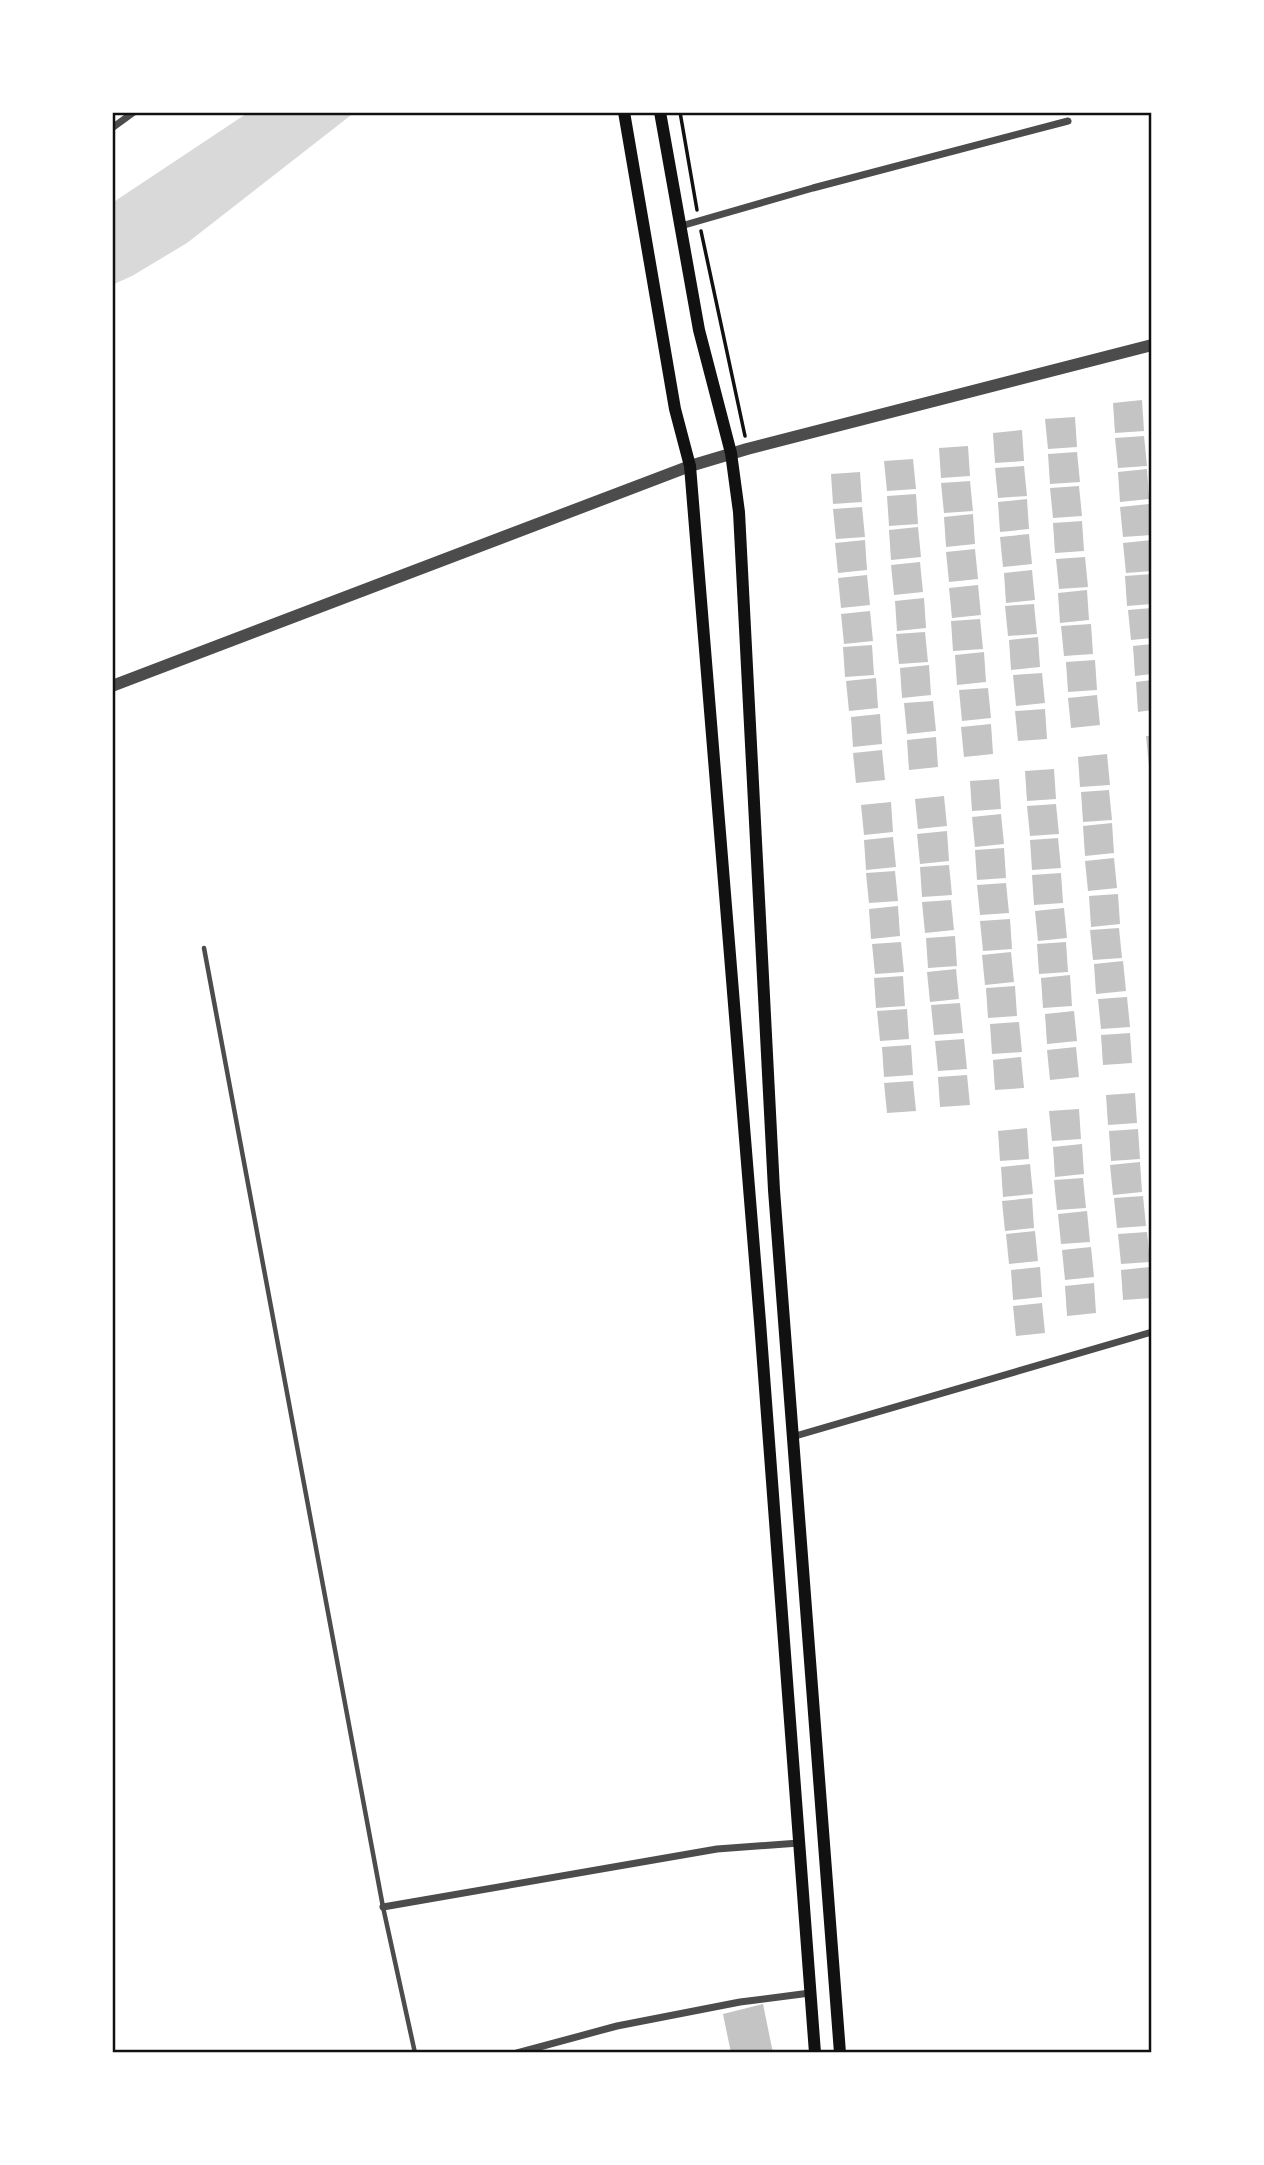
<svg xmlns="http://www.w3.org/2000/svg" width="1264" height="2165" viewBox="0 0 1264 2165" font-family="Figtree,sans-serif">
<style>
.water{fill:#d9d9d9}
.building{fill:#c4c4c4}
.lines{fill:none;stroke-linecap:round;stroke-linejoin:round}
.path{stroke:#111;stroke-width:3.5}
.service{stroke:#4c4c4c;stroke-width:4.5}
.minor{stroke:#4c4c4c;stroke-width:7}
.tertiary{stroke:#4c4c4c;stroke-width:12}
.secondary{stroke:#111;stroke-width:12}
.neatline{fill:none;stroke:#111;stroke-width:2.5}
</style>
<rect width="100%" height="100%" fill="#fff"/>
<path class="water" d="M249,112H355L187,243L132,276L112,285V203Z"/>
<g class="building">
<path d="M1142,400L1144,431L1115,433L1113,403Z"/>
<path d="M1075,417L1077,447L1048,449L1045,419Z"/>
<path d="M1022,430L1024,461L995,463L993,433Z"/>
<path d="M1144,436L1147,466L1118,468L1115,438Z"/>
<path d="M968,446L970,476L941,478L939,448Z"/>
<path d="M1077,452L1080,482L1050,484L1048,454Z"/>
<path d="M913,459L916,489L887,491L884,461Z"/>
<path d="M1024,466L1027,496L998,498L995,468Z"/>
<path d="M1147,469L1149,499L1120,502L1118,472Z"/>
<path d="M860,472L862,502L833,504L831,474Z"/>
<path d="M970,481L973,511L944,513L941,483Z"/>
<path d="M1079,486L1082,516L1053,518L1050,488Z"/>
<path d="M916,494L918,524L889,526L887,496Z"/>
<path d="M1027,499L1029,529L1000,532L998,502Z"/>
<path d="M1149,504L1152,535L1123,537L1120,507Z"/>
<path d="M862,507L865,537L836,539L833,509Z"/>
<path d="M973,514L975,544L946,547L944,517Z"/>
<path d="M1082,521L1084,551L1055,553L1053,523Z"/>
<path d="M918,527L921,557L891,560L889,530Z"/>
<path d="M1029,534L1032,564L1003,567L1000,537Z"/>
<path d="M865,540L867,570L838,573L835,543Z"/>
<path d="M1152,540V571L1126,573L1123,543Z"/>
<path d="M975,549L978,579L949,582L946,552Z"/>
<path d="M1085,557L1088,587L1059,589L1056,559Z"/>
<path d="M920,562L923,592L894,595L891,565Z"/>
<path d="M1032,570L1035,600L1006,603L1004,573Z"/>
<path d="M1152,574V604L1127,606L1125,576Z"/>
<path d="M867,575L870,605L841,608L838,578Z"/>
<path d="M978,585L981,615L952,618L949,588Z"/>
<path d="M1087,590L1089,620L1060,623L1058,593Z"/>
<path d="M924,598L926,628L897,631L895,601Z"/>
<path d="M1034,604L1037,634L1008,636L1005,606Z"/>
<path d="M1152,608V638L1131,640L1128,610Z"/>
<path d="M870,611L873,641L844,644L841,614Z"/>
<path d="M980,619L983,649L953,651L951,621Z"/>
<path d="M1091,624L1093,654L1064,656L1061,626Z"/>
<path d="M925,632L928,662L899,664L896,634Z"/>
<path d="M1038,637L1040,667L1011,670L1009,640Z"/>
<path d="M1152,644V674L1135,676L1133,646Z"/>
<path d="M872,645L874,675L845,677L843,647Z"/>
<path d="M984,652L986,682L957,685L955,655Z"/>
<path d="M1095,660L1097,690L1068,692L1066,662Z"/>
<path d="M929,665L931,695L902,698L900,668Z"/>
<path d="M1042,673L1045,703L1016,706L1013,675Z"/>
<path d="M876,678L878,708L849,711L846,681Z"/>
<path d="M1152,680V710L1138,712L1136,682Z"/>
<path d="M988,688L991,718L962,721L959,690Z"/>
<path d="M1097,695L1100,725L1071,728L1068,698Z"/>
<path d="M933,701L936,731L907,734L904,703Z"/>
<path d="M1045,709L1047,739L1018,741L1015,711Z"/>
<path d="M880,714L882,744L853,747L851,717Z"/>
<path d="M991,724L993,754L964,757L961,727Z"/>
<path d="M1146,736H1152V766H1149Z"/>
<path d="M936,737L938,767L909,770L907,740Z"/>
<path d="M882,750L885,780L856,783L853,753Z"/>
<path d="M1107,754L1110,785L1080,787L1078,757Z"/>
<path d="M1054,769L1056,799L1027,801L1025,771Z"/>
<path d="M999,779L1001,809L972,811L970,781Z"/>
<path d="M1109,790L1112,820L1083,822L1081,792Z"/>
<path d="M944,796L947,826L918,829L915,799Z"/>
<path d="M891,802L893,832L864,835L861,805Z"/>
<path d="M1056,804L1059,834L1030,836L1027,806Z"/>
<path d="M1001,814L1004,844L975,847L972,817Z"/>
<path d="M1112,823L1114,853L1085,856L1083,826Z"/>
<path d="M947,831L949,861L920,864L917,834Z"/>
<path d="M893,837L896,867L866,870L864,840Z"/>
<path d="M1058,838L1061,868L1032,870L1030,840Z"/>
<path d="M1004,848L1006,878L977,880L975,850Z"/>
<path d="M1114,858L1117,888L1088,891L1085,861Z"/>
<path d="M949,865L952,895L922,897L920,867Z"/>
<path d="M895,871L898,901L869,903L866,873Z"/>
<path d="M1061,873L1063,903L1034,905L1032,875Z"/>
<path d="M1006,883L1009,913L980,915L977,885Z"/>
<path d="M1118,894L1120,924L1091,927L1089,896Z"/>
<path d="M951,900L954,930L925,933L922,902Z"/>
<path d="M898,906L900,936L871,939L869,909Z"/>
<path d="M1064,908L1067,938L1038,941L1035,911Z"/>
<path d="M1010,919L1012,949L983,951L980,921Z"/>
<path d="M1119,928L1122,958L1093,960L1090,930Z"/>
<path d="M955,936L957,966L928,968L926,938Z"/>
<path d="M901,942L904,972L875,974L872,944Z"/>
<path d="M1066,942L1068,972L1039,974L1037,944Z"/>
<path d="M1011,952L1014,982L985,985L982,955Z"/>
<path d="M1123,961L1126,991L1096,994L1094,964Z"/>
<path d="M956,969L959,999L930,1002L927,972Z"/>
<path d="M1070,975L1072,1006L1043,1008L1041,978Z"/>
<path d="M903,976L905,1006L876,1008L874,978Z"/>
<path d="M1015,986L1017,1016L988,1018L986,988Z"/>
<path d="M1127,997L1130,1027L1101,1029L1098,999Z"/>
<path d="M960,1003L963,1033L934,1035L931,1005Z"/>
<path d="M907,1009L909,1039L880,1041L877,1011Z"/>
<path d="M1074,1011L1077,1041L1047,1044L1045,1014Z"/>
<path d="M1019,1022L1022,1052L992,1054L990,1024Z"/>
<path d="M1130,1033L1132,1063L1103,1065L1101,1035Z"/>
<path d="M964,1039L967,1069L938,1071L935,1041Z"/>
<path d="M911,1045L913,1075L884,1077L882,1047Z"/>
<path d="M1076,1047L1079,1077L1050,1080L1047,1050Z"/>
<path d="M1021,1057L1024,1088L995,1090L993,1060Z"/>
<path d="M967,1075L970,1105L940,1107L938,1077Z"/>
<path d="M913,1081L916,1111L887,1113L884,1083Z"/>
<path d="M1135,1093L1137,1123L1108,1125L1106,1095Z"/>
<path d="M1079,1109L1081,1139L1052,1141L1049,1111Z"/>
<path d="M1027,1128L1029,1159L1000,1161L998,1131Z"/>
<path d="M1138,1129L1140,1159L1111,1161L1109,1131Z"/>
<path d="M1082,1144L1084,1174L1055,1177L1053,1147Z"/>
<path d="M1140,1162L1142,1192L1113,1195L1110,1165Z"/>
<path d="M1030,1164L1033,1194L1003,1197L1001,1167Z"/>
<path d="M1083,1178L1086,1208L1057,1210L1054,1180Z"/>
<path d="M1143,1196L1146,1226L1117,1228L1114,1198Z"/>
<path d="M1032,1198L1034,1228L1005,1231L1002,1201Z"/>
<path d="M1087,1211L1090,1242L1061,1244L1058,1214Z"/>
<path d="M1035,1231L1038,1261L1009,1264L1006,1234Z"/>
<path d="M1147,1232L1150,1262L1121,1264L1118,1234Z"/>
<path d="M1091,1247L1094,1277L1065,1280L1062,1250Z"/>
<path d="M1040,1267L1042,1297L1013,1300L1011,1270Z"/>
<path d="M1150,1267L1152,1298L1123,1300L1121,1270Z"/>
<path d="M1094,1283L1096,1313L1067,1316L1065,1286Z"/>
<path d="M1042,1303L1045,1333L1016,1336L1013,1306Z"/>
<path d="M763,2004L773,2053H731L723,2014Z"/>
</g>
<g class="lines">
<g class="path">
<path d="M680,112L697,210"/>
<path d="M701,231L745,436"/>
</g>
<path class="service" d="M204,948L383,1907L415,2053"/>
<g class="minor">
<path d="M112,128L134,112"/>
<path d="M681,226L813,188L1068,121"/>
<path d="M792,1437L1152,1332"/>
<path d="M383,1907L717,1849L799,1843"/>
<path d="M517,2053L617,2026L740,2002L810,1993"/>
</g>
<path class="tertiary" d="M112,686L690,466L747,449L1152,345"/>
<g class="secondary">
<path d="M624,112L675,409L690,466L760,1322L815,2053"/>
<path d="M660,112L699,330L731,453L739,512L774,1190L840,2053"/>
</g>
</g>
<rect width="1264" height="2165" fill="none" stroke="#ffffff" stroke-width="228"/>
<rect x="114" y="114" width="1036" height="1937" class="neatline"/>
</svg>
